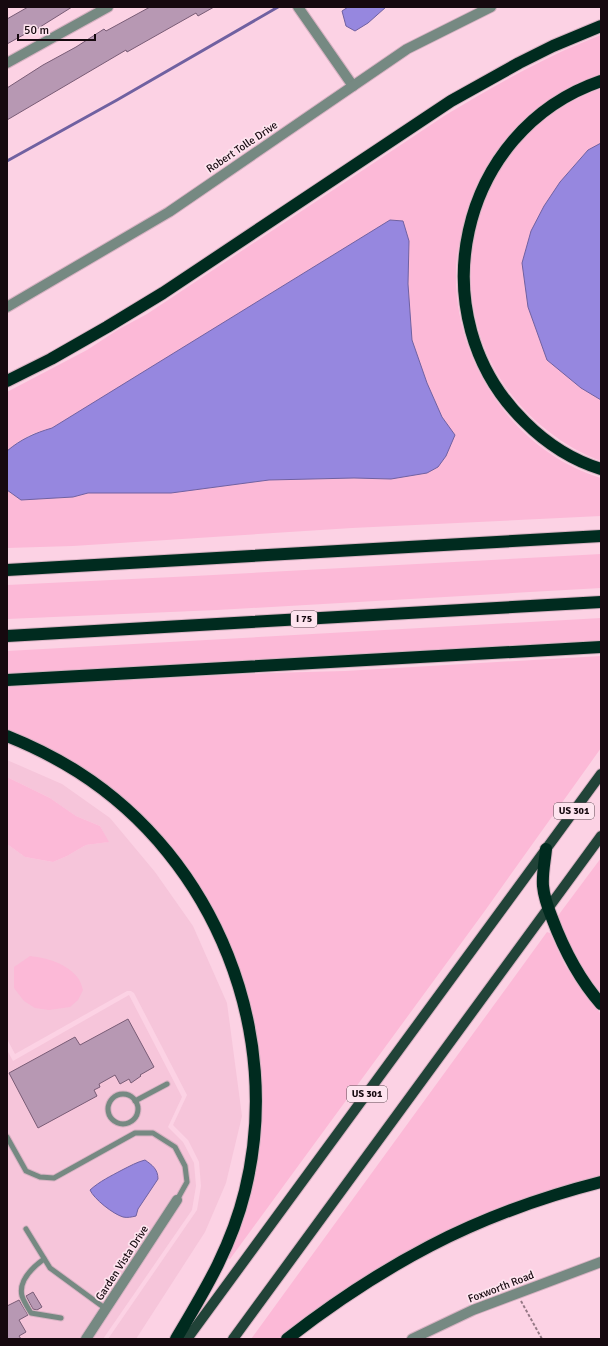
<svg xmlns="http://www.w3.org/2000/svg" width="608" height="1346" viewBox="0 0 608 1346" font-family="Signika,sans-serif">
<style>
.built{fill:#f6c5da}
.green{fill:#fcb9d7}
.water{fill:#9687df;stroke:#7061a1}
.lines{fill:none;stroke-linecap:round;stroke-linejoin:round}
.stream{stroke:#7061a1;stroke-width:3}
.building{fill:#b798b3;stroke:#795c76}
.service-casing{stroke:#d7b2c2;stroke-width:7}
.minor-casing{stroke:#d7b2c2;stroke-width:12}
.primary-casing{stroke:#d7b2c2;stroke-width:12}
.motorway-casing{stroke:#d7b2c2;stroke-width:14}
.path{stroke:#957885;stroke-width:2;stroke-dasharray:3 2;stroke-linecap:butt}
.service{stroke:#768982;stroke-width:5}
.minor{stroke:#768982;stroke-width:10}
.primary{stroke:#214338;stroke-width:10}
.motorway{stroke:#002b1f;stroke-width:12}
.labels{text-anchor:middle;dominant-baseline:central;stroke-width:3.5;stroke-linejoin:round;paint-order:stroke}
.shield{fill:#fee4ef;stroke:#5c4b52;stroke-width:1}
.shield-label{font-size:10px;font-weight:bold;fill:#16090f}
.street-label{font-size:11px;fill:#16090f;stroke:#fee4ef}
</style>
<rect width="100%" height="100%" fill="#fcd2e4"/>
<g class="built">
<path d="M7,760L62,784L110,818L155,872L193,926L227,1003L242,1116L226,1183L205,1232L136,1339H108L197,1210L201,1186L199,1162L188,1140L173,1125L187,1095L134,993L131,991H127L15,1054L7,1039V844L25,857L53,862L67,856L86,845L108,842L100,826L76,816L50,798L7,777Z"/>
<path d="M129,995L182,1097L168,1127L183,1142L194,1163L196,1186L192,1210L103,1339H7V1050L13,1061Z"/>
</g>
<g class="green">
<path d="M601,35V77C584,83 567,90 552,101C544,107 537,115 530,121C521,129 511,137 503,146C483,170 471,200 463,230C459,244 456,258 456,272C454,362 514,451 601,478V516L352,528L73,546L7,548V490L21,500L73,497L88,493H171L269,480L354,478L391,479L455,435L442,417L427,383L412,340L408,284L409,241L403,221L390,220L113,391L52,428L32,434L18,442L7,451V392L87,350L119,329L147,314L444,116C495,85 546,56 601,35Z"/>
<path d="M601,88V143L588,150L560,182L544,206L581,388L601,400V461C582,454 564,444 548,431C487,384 462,313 473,238C474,228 479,218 482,209C487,195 492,180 500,167C516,142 540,119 565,105C577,98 589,93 601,88Z"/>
<path d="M601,554V588L217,610L7,619V585L194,576Z"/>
<path d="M601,618V642L7,676V651Z"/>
<path d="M601,656V748L484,912L230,1259L227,1258L234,1241L259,1068L257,1042L249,1002L240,973L229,945L209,905L141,818L7,732V686L268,673L345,671Z"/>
<path d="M7,777L50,798L76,816L100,826L109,842L86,845L67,856L53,862L25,857L7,844Z"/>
<path d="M601,858V999L575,959L557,917Z"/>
<path d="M547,932L550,933L565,965L580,987L601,1014V1177L531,1198L305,1319L280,1339H251Z"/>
<path d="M30,956C48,958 66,963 78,978C81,982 82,987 83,990L78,1000L70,1007L49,1010L35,1008L24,1001L14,988V967Z"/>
</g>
<g class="water">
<path d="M348,7H386L368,23L355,31L346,26L342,11Z"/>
<path d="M601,143V400L581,388L547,360L528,307L522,263L531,231L544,206L560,182L588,150Z"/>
<path d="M390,220L403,221L409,241L408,284L412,340L427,383L442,417L455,435L446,456L438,467L427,473L391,479L354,478L269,480L171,493H88L73,497L21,500L7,490V451C21,439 35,433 52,428Z"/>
<path d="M145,1160C152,1165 158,1169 158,1179L138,1209L136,1216C132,1217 127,1218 123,1217C113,1214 94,1199 90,1190C100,1181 111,1176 122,1170C130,1166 137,1162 145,1160Z"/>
</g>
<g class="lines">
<path class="stream" d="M7,161L117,100L278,7"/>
</g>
<g class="building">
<path d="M28,7H72L32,32V31L25,34L7,44V19Z"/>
<path d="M150,7H214L198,16L196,13L127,52L126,50L7,120V88L43,65L76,47L104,29L106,31Z"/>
<path d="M128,1019L154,1067L140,1075L141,1076L131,1083L129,1079L120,1084L115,1075L99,1084L100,1087L94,1090L97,1096L38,1128L9,1073L75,1037L80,1045Z"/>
<path d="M33,1292L42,1307L37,1310L33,1309L26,1296Z"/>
<path d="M19,1300L28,1315L19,1320L26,1332L19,1336L21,1339H7V1306Z"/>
</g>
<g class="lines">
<defs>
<g id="service">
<circle cx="123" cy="1109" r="15"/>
<path d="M135,1101L167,1084"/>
<path d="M7,1137L26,1171L40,1177L54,1178L135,1133H153L175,1147L185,1166L187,1182L177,1200"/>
<path d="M26,1229L50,1268L106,1309"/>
<path d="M44,1259C33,1267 18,1280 22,1296C24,1302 28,1308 31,1313L61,1318"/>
</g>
<g id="minor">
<path d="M298,7L353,86"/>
<path d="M7,63L108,7"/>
<path d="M7,307L169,212L407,49L491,7"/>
<path d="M86,1339L177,1200"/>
<path d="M412,1339L473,1310L601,1262"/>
</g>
<g id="primary">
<path d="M187,1339L601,774"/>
<path d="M233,1339L601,836"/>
</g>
<g id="motorway">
<path d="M601,81C458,130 417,317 525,422C546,443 572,460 601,469"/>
<path d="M7,381L51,359L107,327L163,293L451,101L519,63L553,46L601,26"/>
<path d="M7,570L601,536"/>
<path d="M7,636L601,602"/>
<path d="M7,680L601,647"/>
<path d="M7,736C32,746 56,758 78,772C216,860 284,1033 245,1191C231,1248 205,1290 176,1339"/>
<path d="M546,849C545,861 542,873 543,886C544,897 548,908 552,918C564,950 579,979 601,1004"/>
<path d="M287,1339C332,1304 380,1272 430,1246C484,1218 542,1197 601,1182"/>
</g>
</defs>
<use href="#service" class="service-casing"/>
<use href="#minor" class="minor-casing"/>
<use href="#primary" class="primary-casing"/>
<use href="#motorway" class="motorway-casing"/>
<path class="path" d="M521,1301L542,1339"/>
<use href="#service" class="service"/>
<use href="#minor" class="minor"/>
<use href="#primary" class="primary"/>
<use href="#motorway" class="motorway"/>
</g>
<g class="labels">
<g class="shield">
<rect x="291" y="611" width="26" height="16" rx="3"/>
<rect x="554" y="803" width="40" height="16" rx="3"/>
<rect x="347" y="1086" width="40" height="16" rx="3"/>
</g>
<g class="shield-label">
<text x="304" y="619">I 75</text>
<text x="574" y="811">US 301</text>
<text x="367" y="1094">US 301</text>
</g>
<g class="street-label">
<text transform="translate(242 147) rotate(-34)">Robert Tolle Drive</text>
<text transform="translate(122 1263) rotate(-57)">Garden Vista Drive</text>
<text transform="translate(501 1287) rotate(-21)">Foxworth Road</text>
</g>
</g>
<rect width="608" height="1346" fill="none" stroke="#16090f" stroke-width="16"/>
<path d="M18 34v6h77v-6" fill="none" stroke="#16090f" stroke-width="2"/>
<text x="24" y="34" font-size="12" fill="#16090f" stroke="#fee4ef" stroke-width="3" paint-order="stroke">50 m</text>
</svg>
